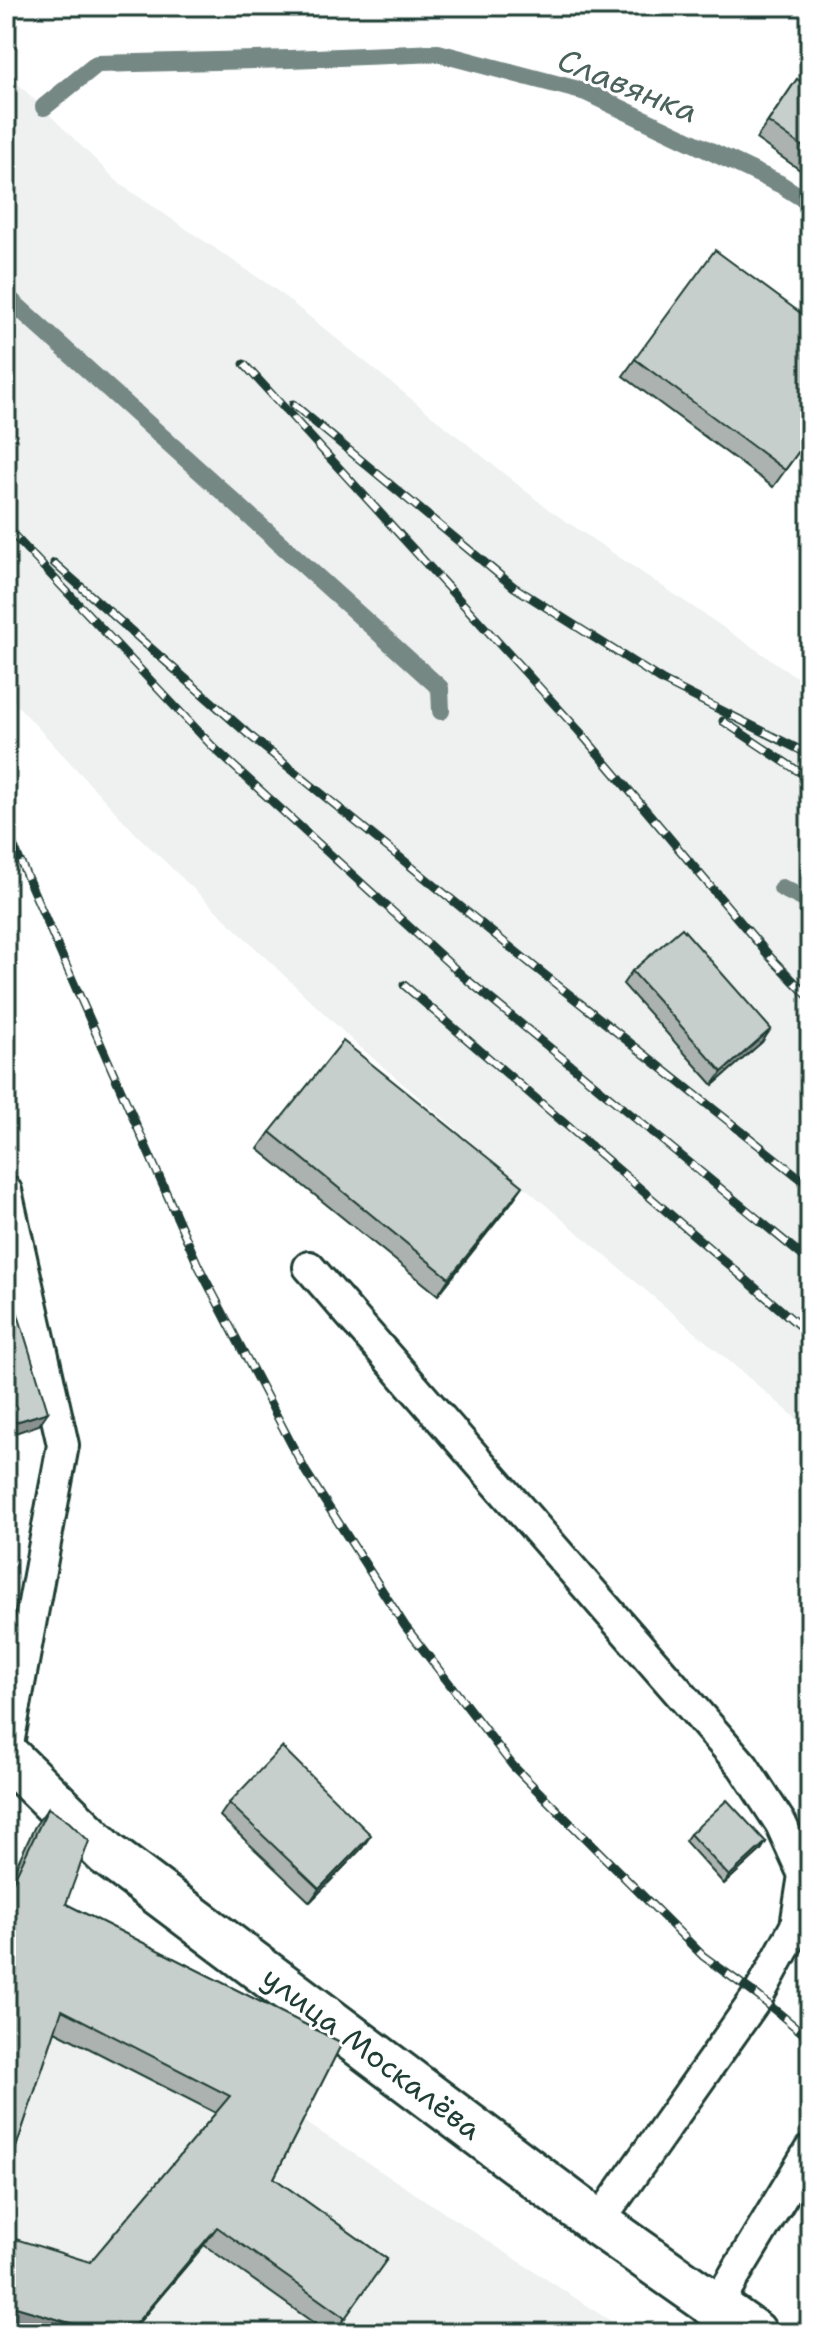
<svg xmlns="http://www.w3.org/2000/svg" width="816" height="2339" viewBox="0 0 816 2339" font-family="'Shantell Sans',sans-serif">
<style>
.built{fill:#eef1f0}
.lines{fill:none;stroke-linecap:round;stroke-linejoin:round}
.stream{stroke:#758883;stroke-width:18}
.lane-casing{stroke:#1f3d34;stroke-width:36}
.secondary-casing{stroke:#1f3d34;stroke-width:50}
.lane{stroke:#fff;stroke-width:30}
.secondary{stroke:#fff;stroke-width:44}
.rail-casing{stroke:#1f3d34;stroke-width:9}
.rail{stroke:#fff;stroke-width:6;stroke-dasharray:18;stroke-linecap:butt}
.wall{fill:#abb2af;stroke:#1f3d34;stroke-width:2}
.shaded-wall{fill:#8b918f;stroke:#1f3d34;stroke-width:2}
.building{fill:#c7cfcc;stroke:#1f3d34;stroke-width:2}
.labels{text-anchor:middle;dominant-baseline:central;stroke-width:6;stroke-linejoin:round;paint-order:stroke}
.street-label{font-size:30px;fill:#1f3d34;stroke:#fff}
.water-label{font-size:32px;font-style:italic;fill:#4a625b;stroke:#fff}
</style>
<rect width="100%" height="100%" fill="#fff"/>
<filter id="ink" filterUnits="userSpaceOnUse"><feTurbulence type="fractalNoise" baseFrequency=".0125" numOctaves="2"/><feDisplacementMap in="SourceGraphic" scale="16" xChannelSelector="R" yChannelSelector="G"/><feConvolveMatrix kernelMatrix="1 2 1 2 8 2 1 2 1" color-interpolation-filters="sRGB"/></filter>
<g filter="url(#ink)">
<g class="built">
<path d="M6,72L120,184L275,289L548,509L810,686V1430L354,1042L137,835L6,693Z"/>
<path d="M67,1967L629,2333H6V2105Z"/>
</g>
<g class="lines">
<g class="stream">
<path d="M44,107L97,64L290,59L438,53L586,92L780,184L810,203"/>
<path d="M6,296L440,688L441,711"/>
<path d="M782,888L810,902"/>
</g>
<defs>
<g id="lane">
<path d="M6,1191L63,1445L6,1755"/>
<path d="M309,1267L743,1766L781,1824L804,1875L796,1926L758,1996L598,2223"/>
<path d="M716,2306L810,2150"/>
</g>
<path id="secondary" d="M6,1755L107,1854L598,2223L754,2333"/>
</defs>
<use href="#lane" class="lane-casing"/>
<use href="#secondary" class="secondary-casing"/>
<use href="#lane" class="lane"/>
<use href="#secondary" class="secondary"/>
<defs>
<g id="rail">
<path d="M244,364L579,731L771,958L810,998"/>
<path d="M293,404L514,587L663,681L810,755"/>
<path d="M6,527L213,747L465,978L810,1262"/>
<path d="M54,563L248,734L536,968L810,1186"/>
<path d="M723,721L810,779"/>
<path d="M6,829L198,1265L306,1472L405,1626L513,1766L703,1956L758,1996L810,2039"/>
<path d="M404,985L810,1335"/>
</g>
</defs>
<use href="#rail" class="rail-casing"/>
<use href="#rail" class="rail"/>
</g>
<g class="wall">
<path d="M797,79L810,88V177L756,139Z"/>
<path d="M635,359L810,436L773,487L623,376Z"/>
<path d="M632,971L762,1042L713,1085L623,984Z"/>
<path d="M270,1132L511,1203L438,1295L258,1149Z"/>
<path d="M229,1803L362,1848L310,1902L220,1816Z"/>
<path d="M48,1808L66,1904L342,2043L274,2178L387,2259L334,2333H328L204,2245L130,2333H31L216,2113L55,2031L6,2177V1888L35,1826Z"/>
<path d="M690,1834L766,1842L761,1850L724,1884L685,1841Z"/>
</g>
<g class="shaded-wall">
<path d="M771,1029L762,1042L713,1085L722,1072Z"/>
<path d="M523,1186L511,1203L438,1295L449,1278Z"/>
<path d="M48,1412L39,1425L6,1436V1425Z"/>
<path d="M371,1835L362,1848L310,1902L319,1889Z"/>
<path d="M766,1842L761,1850L724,1884L729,1876Z"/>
<path d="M217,2227L204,2245L130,2333H128Z"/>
<path d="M6,2304L104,2333H31L6,2326Z"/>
</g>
<g class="building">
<path d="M797,79L810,88V152L768,122Z"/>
<path d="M715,250L810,320V436L785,470L635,359Z"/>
<path d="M682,928L771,1029L722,1072L632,971Z"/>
<path d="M343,1041L523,1186L449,1278L270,1132Z"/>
<path d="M6,1275L48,1412L6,1425Z"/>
<path d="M6,1513L13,1521L6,1527Z"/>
<path d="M282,1747L371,1835L319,1889L229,1803Z"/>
<path d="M727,1800L766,1842L729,1876L690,1834Z"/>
<path d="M48,1808L69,1822L89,1841L66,1904L342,2043L274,2178L387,2259L345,2318L217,2227L128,2333H104L6,2304V2236L90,2262L230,2096L62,2010L6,2177V1896Z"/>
</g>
</g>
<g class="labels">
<g class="street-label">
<text transform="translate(372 2053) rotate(37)">улица Москалёва</text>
</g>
<g class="water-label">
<text transform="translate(628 85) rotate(22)">Славянка</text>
</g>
</g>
<rect width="816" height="2339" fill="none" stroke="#fff" stroke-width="32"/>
<rect x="16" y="16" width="784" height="2307" fill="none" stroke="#1f3d34" stroke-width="3" filter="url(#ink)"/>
</svg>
